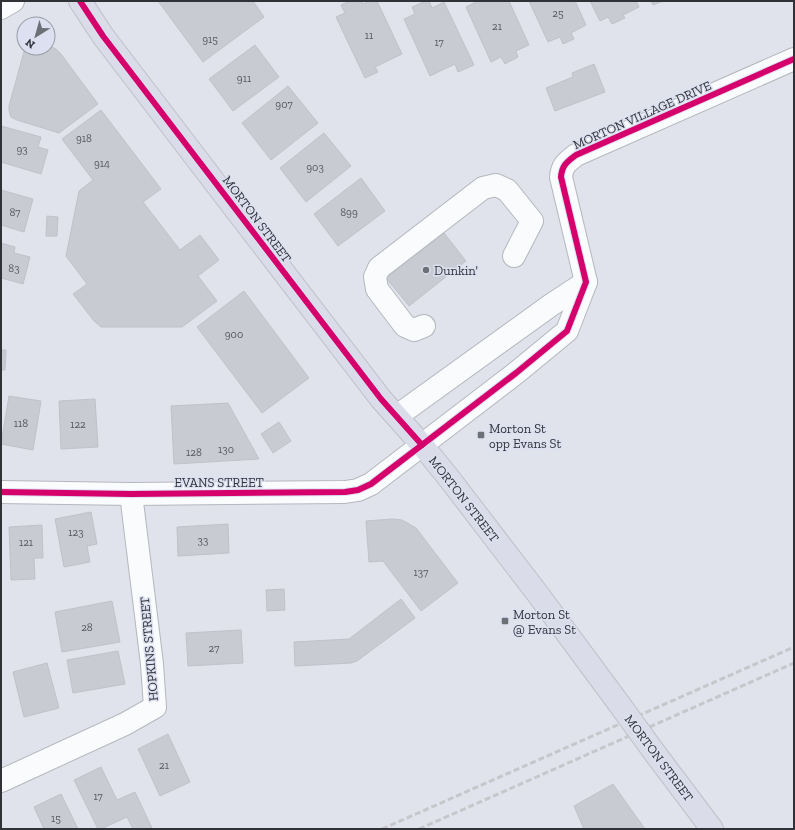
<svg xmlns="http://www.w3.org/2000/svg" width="795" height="830" viewBox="0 0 795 830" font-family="'Zilla Slab',serif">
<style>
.building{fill:#c8cbd2;stroke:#c0c2c9}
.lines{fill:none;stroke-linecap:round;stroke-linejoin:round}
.minor-casing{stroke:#b5b7be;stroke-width:24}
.highway-casing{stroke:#bfc0c5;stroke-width:24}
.minor{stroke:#fafbfc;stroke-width:22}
.highway{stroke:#dadce9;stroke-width:22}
.rail{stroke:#c6c7ca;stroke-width:3;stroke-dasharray:6 3;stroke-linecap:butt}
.highway-bridge-casing{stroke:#bfc0c5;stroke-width:24;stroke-linecap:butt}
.highway-bridge{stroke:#dadce9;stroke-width:22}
.cycleway-casing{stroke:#dce0f0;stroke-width:8}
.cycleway{stroke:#d6006c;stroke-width:6}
.poi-dot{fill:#6e7077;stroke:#dce0f0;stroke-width:1.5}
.labels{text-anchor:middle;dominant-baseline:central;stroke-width:3;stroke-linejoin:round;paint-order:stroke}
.number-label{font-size:11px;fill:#585a60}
.street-label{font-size:13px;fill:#313238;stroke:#dce0f0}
.poi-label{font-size:13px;fill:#313238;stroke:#dce0f0;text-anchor:start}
</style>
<rect width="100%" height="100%" fill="#e0e3ec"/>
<g class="building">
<path d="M158,1H253L264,17L203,62Z"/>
<path d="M350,1H362L363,4L370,1H377L402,54L375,67L378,72L365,78L336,17L345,13L341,5Z"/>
<path d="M426,1H429L432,8L444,2L474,65L458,72L455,64L430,76L404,19L415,14L412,7Z"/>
<path d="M478,1H509L529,45L516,51L518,57L505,64L501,57L491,62L466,7Z"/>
<path d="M529,1H575L586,25L571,33L574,39L563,44L560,37L548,42Z"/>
<path d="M590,1H636L639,7L623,15L625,18L612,24L608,17L600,21Z"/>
<path d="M651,1H663L653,5Z"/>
<path d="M48,45L56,49L61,54L98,104L59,133L17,120L11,117L9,111V106L25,48H48Z"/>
<path d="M255,45L279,77L233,111L209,79Z"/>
<path d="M594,64L605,92L555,111L546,88L573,77L572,73Z"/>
<path d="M288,86L318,123L271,160L242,123Z"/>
<path d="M101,110L161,189L143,202L180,250L200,235L219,260L198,276L217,301L182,327H101L94,321L73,294L87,284L66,256L79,191L93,180L62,139Z"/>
<path d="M1,126L41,137L38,147L48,150L41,174L1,162Z"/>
<path d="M324,133L351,166L306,202L280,168Z"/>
<path d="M361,178L385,211L338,246L314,214Z"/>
<path d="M1,190L33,199L24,232L1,225Z"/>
<path d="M47,216L58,217L57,236H46Z"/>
<path d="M444,233L466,261L409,306L386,278Z"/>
<path d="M1,243L15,247L14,253L30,257L23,284L1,278Z"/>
<path d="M244,291L309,378L262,413L197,327Z"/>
<path d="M1,350H6L5,370H1Z"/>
<path d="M9,396L41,401L33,450L1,444Z"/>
<path d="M95,399L98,447L61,449L59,401Z"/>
<path d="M228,403L259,459L174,464L171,406Z"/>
<path d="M279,422L291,441L273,453L261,434Z"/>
<path d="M91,512L97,544L87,546L90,562L64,567L55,519Z"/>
<path d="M392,519L402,520L416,528L458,583L421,611L383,561L369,562L366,521Z"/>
<path d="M228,524L229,553L178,556L177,527Z"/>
<path d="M42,525L43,558H34L35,579L11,580L9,527Z"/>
<path d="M284,589L285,610L267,611L266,590Z"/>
<path d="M401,599L415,618L357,661L351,663L295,666L294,642L349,639Z"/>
<path d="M112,601L120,642L62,652L55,612Z"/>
<path d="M241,630L243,663L188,666L186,633Z"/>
<path d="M118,651L125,684L73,693L67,660Z"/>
<path d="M47,663L59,708L24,717L13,672Z"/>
<path d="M168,734L190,782L160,796L138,749Z"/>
<path d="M101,767L117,800L135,792L152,828L149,829H133L127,817L101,829H98L74,780Z"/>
<path d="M613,784L645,829H584L574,806Z"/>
<path d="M61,794L78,829H44L34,807Z"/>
</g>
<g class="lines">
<defs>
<g id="minor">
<path d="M1,8L13,1"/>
<path d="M424,326L414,330L405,326L377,289L375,277L379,268L483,188L496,185L507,190L532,221L514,256"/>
<path d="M397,416L551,305L586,282"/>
<path d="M1,492L131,494L345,492L358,490L371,484L516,373L567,331L586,282L561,177C562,165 567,162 576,155L794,59"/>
<path d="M1,781L125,724L155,707L152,664L131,494"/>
</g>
<g id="highway">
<path d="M80,1L103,36L216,184L381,399L422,445L448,477L537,593L617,701"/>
<path d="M654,752L712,829"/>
</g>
</defs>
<use href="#minor" class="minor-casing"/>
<use href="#highway" class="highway-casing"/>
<use href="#minor" class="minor"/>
<use href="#highway" class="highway"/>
<g class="rail">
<path d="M382,829L794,647"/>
<path d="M419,829L794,663"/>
</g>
<defs>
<path id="highway-bridge" d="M617,701L654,752"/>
</defs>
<use href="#highway-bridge" class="highway-bridge-casing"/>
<use href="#highway-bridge" class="highway-bridge"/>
<defs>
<g id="cycleway">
<path d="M80,1L103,36L381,399L422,445"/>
<path d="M1,492L131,494L345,492L358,490L371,484L516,373L567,331L586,282L561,177C562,165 567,162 576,155L794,59"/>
</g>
</defs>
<use href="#cycleway" class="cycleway-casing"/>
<use href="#cycleway" class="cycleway"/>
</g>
<g class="poi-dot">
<circle cx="426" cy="270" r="4"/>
<rect x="477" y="431" width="8" height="8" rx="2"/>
<rect x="501" y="617" width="8" height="8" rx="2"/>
</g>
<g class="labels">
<g class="number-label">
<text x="558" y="13">25</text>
<text x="497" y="26">21</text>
<text x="369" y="35">11</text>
<text x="210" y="39">915</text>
<text x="439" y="42">17</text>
<text x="244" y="78">911</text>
<text x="284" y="104">907</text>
<text x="84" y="138">918</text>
<text x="22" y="149">93</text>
<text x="102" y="163">914</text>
<text x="315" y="167">903</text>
<text x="15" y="212">87</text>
<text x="349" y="212">899</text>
<text x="14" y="268">83</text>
<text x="234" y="334">900</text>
<text x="21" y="423">118</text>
<text x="78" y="424">122</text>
<text x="226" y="449">130</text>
<text x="194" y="452">128</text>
<text x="76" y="532">123</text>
<text x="203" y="540">33</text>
<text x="26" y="542">121</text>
<text x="421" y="572">137</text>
<text x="87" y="627">28</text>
<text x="214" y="648">27</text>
<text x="164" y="765">21</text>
<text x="98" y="796">17</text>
<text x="56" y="818">15</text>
</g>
<g class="street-label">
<text transform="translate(642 115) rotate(-24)">MORTON VILLAGE DRIVE</text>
<text transform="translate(257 219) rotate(53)">MORTON STREET</text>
<text x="219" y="482">EVANS STREET</text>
<text transform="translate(464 499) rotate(52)">MORTON STREET</text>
<text transform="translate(149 649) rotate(-95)">HOPKINS STREET</text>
<text transform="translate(659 758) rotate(53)">MORTON STREET</text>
</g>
<g class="poi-label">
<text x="434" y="270">Dunkin'</text>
<text x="489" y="428">Morton St<tspan x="489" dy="15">opp Evans St</tspan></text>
<text x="513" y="614">Morton St<tspan x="513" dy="15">@ Evans St</tspan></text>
</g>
</g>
<rect width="795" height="830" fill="none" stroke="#313238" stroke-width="4"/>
<g transform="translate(36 36) rotate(217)"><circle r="19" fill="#dce0f0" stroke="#989aa6"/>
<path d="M0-3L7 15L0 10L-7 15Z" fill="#6e7077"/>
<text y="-6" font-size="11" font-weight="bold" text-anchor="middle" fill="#313238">N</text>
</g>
</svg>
